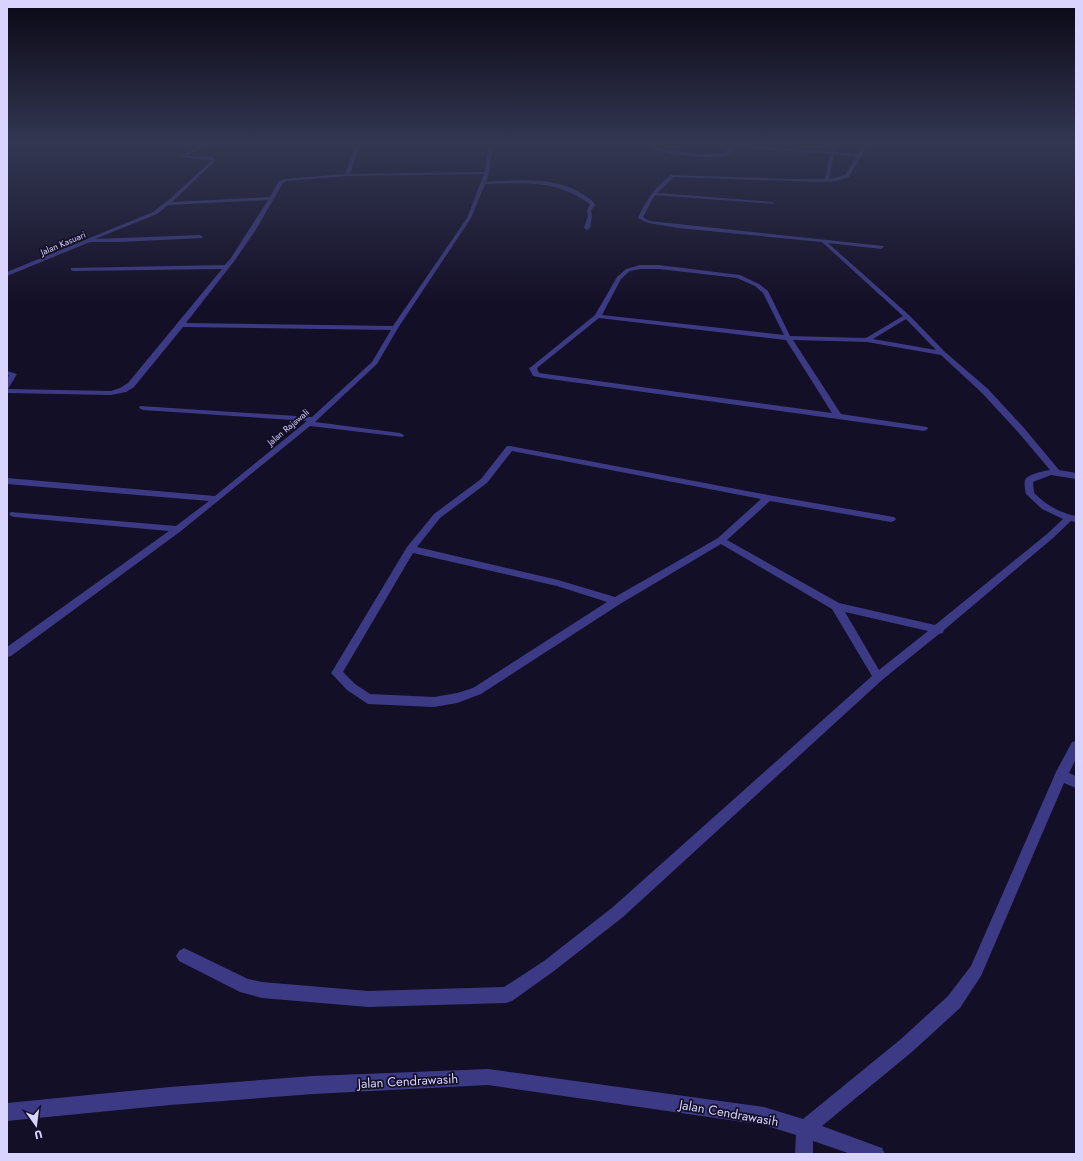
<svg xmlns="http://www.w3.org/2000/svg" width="1083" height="1161" viewBox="0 0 1083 1161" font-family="Jost,sans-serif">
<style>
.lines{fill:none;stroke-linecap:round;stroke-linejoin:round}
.minor{fill:#3d3a85;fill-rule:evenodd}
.labels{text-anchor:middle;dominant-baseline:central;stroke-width:3.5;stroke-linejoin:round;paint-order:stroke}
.far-street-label{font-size:9px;fill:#d9d4ff;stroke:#130f26}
.near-street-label{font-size:13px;fill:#d9d4ff;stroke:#130f26}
</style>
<rect width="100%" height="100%" fill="#130f26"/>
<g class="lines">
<g class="minor">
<path d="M206,142H210L186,156L212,157L216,160L172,202L270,197L279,181L284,179L345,174L357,142H361L350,174L485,172L489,142H493L489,173L486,182C518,180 556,176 584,195C588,198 593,200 595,205L591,211L592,216L590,228L587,230L584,228L588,216L587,211L590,204C555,179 526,183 485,184L471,218L398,328L377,364L315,422L400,433L404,435L403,437L310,426L181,531L11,656L7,657V647L169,531L14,517L11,516L9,514L11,512L176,526L209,501L7,484V478L215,496L307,421L143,410L139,408L140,406L312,417L372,362L391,330L183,327L134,387L126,392L111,395L7,393V379L9,375H7V371L17,374L8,389L111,391L120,388L128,383L222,269L73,271L71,270V268L225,265L231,258L268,200L168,205L157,214L95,239L200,235L203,237L202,238L119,242H90L7,276V272L153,212L171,198L212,160L179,157ZM484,174L467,218L393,326L186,323L235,260L255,231L283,183L287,181L347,176Z"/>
<path d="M652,142H656L654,146L659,149L701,154L724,153L735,142H739L736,145L831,152L833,142H837L835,152L858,154L865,142H869L849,177L837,181L818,182L674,177L657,193L772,202L774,204L655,195L643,217L649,221L678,224L883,246L884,247L881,249L828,243L909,315L945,352L988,389L1024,428L1059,470L1076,473V479L1051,475L1033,482L1034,493C1046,505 1060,513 1076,516V522L1071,521L1053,538L944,630L943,633L939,634L882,680L623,917L554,971L512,1001L506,1003L368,1007L262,998L240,992L179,961L176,956L179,951L184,948L248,979L262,982L368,991L504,987L544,961L613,907L872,676L832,609L721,544L620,604L481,694L457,703L434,707L368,704L347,690L331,673L333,670L407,547L434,514L481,479L507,446H510L768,495L894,517L896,519L894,521L891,522L770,501L727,540L839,603L935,625L1047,534L1063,519L1042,509L1026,494C1025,491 1024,483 1025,480C1028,474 1044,471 1050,470L1018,432L982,393L941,355L867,342L793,340L841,414L927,427L928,429L924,431L543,378L533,376L529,368L531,367L595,315L617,277L626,269L640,265H659L740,275L759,284L768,291L790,336L866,338L903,316L822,242L678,228L648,223L638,218C645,201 656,186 671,175L793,179H825L830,154L734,147C732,151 730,154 725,156C713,160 660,154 650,147ZM834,154L857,156L845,175L829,179ZM640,269H659L737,278L755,286L763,293L784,335L602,315L621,279L630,271ZM599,318L786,340L832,413L539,373L537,368ZM906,319L936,350L873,339ZM512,451L761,499L718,538L615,597L558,580L417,547L440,518L487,483ZM413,553L557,586L607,602L473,688L457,693L434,697L370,694L355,684L343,672ZM845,612L928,631L879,670Z"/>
<path d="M1076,741V759L1069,773L1076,776V788L1064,783L981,976L960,1008L913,1051L822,1126L882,1148L885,1154H851L813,1141V1154H795L796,1135L764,1125L488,1085L313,1094L170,1105L7,1121V1103L170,1087L313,1076L488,1069L764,1107L803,1119L901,1039L948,996L971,966L1056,772L1072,742Z"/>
</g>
</g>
<linearGradient id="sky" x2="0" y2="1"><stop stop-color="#0a0815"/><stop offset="0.47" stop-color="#333752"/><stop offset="1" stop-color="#333752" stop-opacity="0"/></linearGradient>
<rect width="1083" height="304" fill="url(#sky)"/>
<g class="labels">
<g class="far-street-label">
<text transform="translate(63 243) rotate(-23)">Jalan Kasuari</text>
<text transform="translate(288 427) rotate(-40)">Jalan Rajawali</text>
</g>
<g class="near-street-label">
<text transform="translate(408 1081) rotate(-3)">Jalan Cendrawasih</text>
<text transform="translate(729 1113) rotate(10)">Jalan Cendrawasih</text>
</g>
</g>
<rect width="1083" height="1161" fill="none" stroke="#d9d4ff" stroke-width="16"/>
<g transform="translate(36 1125) rotate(166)" stroke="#130f26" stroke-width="3" paint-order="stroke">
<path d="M0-3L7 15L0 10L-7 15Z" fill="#d9d4ff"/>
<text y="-6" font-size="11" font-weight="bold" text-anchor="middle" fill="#d9d4ff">U</text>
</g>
</svg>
